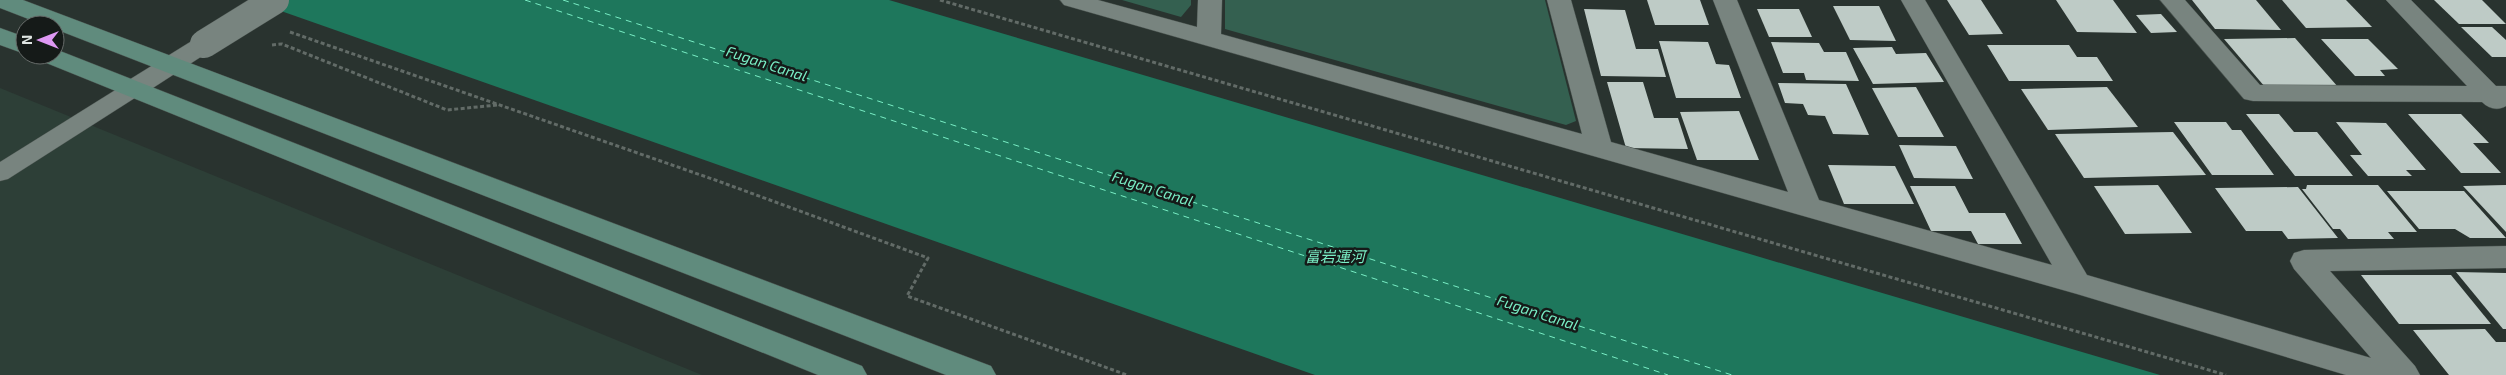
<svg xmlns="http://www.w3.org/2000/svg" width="2506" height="375" viewBox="0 0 2506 375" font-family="'Exo 2','Noto Sans JP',sans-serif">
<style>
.built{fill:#2d3f37}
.green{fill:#346050}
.water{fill:#1e775c}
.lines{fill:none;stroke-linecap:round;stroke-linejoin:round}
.ferry{stroke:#79eec5;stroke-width:1;stroke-dasharray:6 5;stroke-linecap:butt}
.building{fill:#becbc6}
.lane-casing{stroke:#47504c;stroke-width:1}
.street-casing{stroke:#47504c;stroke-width:1}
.secondary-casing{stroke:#47504c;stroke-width:1}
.path{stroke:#626b67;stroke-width:3;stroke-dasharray:4 2.5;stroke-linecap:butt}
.lane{fill:#78847f;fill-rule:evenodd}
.street{fill:#78847f;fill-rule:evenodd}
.secondary{fill:#608b7d;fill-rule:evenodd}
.street-bridge-casing{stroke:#47504c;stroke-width:29;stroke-linecap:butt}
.street-bridge{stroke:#78847f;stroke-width:28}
.labels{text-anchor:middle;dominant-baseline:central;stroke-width:5;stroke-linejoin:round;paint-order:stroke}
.water-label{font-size:15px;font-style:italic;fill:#79eec5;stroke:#151a18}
</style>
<rect width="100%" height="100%" fill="#29332f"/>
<path class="built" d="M0,88L702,375H0Z"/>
<g class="green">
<path d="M1122,0H1191V5L1181,17Z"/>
<path d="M1225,0H1545L1576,121L1566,125L1225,29Z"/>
</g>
<path class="water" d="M250,0H889L2160,375H1315Z"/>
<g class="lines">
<g class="ferry">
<path d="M525,0L1668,375"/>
<path d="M563,0L1732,375"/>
</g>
</g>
<g class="building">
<path d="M1647,0H1700L1709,25H1655Z"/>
<path d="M1947,0H1981L2003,34L1969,35Z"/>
<path d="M2056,0H2113L2137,33L2077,32Z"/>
<path d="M2192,0H2256L2281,30L2215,29Z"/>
<path d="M2282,0H2346L2372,27L2306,28Z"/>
<path d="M2434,0H2482L2506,24H2459Z"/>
<path d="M1833,6H1879L1896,41L1850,40Z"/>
<path d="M1584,9L1625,10L1636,49H1658L1666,77L1601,76Z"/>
<path d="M1757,9H1799L1812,37H1769Z"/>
<path d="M2161,14L2177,32L2151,33L2136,15Z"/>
<path d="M2461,27H2492L2506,40V57H2492Z"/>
<path d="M2295,38L2338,87H2265L2224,39Z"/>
<path d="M2321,39H2368L2398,69L2380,70L2385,76H2355Z"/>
<path d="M1659,41L1708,42L1716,64L1729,65L1741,98H1676Z"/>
<path d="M1771,42L1819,43L1824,52H1846L1859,81L1806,80L1804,73H1783Z"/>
<path d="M1987,45H2069L2077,57H2097L2113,81H2009Z"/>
<path d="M1892,47L1896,54L1926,53L1944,82L1873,84L1853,48Z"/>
<path d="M1607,82H1643L1654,118H1678L1688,149L1626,148Z"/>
<path d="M1778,83L1846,84L1869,135L1833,134L1825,116L1808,115L1803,104L1785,103Z"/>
<path d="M1916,87L1944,137H1898L1872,88Z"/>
<path d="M2107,87L2138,127L2048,130L2021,89Z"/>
<path d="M1739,111L1759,160H1697L1680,112Z"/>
<path d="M2246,114H2279L2294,132H2317L2353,176H2295Z"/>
<path d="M2408,114H2461L2489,143H2473L2501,173H2461Z"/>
<path d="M2174,122H2226L2232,130H2241L2274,175H2212Z"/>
<path d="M2336,122L2386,123L2426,170H2406L2412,176H2368L2350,155H2362Z"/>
<path d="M2173,132L2206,175L2084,178L2055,134Z"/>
<path d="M1899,145L1956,146L1973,179L1914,178Z"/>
<path d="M1828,165L1895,166L1914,204H1844Z"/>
<path d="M2158,185L2192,233L2125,234L2094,186Z"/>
<path d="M2307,185H2378L2417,232H2388L2394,239H2348L2340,229H2333L2302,189H2306Z"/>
<path d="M2506,185V232L2463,186Z"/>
<path d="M1910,186H1955L1969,213H2005L2022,244H1978L1971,231H1931Z"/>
<path d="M2298,187L2338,238L2288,239L2282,231H2246L2215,188Z"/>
<path d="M2387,191H2464L2506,238H2470L2455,229H2419Z"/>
<path d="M2456,272L2506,273V329H2503Z"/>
<path d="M2361,275H2451L2491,324H2399Z"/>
<path d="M2485,329L2496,342H2506V375H2449L2413,330Z"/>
</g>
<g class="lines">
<defs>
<path id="lane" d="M133,82L141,84L144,89L141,94L8,179L0,181V162L125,84Z"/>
<g id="street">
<path d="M1060,0H1098L1197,27L1198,0H1222L1221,34L1582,134L1547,0H1571L1611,142L1788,192L1713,0H1737L1819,200L2052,265L1901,0H1925L2087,275L2371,358L2294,269L2290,261L2294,253L2304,250L2506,246V268L2330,271L2415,366L2420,375H2346L2077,294L1064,5Z"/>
<path d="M2160,0H2185L2260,85L2467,86L2386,0H2411L2496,86H2506V106C2498,111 2489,109 2482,102L2253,101L2244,99Z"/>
<path d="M204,36L213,39L216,44L213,49L142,95L133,97L124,95L120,89L124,83L195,39Z"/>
</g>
<g id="secondary">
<path d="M0,0H23L991,366L996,375H946L55,29V25H44L0,8Z"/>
<path d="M0,28L25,37V54L0,45Z"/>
<path d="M55,49L862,366L867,375H818L39,60L36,55H55Z"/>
</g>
</defs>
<use href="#lane" class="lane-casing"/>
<use href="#street" class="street-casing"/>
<use href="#secondary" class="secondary-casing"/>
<g class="path">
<path d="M940,0L2226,375"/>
<path d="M290,32L718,181L928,258L907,296L1127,375"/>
<path d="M272,45L282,44L447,110L497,105"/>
</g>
<use href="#lane" class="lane"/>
<use href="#street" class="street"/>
<use href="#secondary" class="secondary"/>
<defs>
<path id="street-bridge" d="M204,44L275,0"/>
</defs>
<use href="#street-bridge" class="street-bridge-casing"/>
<use href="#street-bridge" class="street-bridge"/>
</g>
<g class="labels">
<g class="water-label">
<text transform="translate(767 63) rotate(18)">Fugan Canal</text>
<text transform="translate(1153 188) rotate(18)">Fugan Canal</text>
<text x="1335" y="256">富岩運河</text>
<text transform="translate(1538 312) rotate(18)">Fugan Canal</text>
</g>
</g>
<g transform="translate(40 40) rotate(270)"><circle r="24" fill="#151a18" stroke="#666b69"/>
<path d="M0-4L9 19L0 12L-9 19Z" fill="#de98f3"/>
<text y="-8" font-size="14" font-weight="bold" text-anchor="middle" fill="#dfe5e2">N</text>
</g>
</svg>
